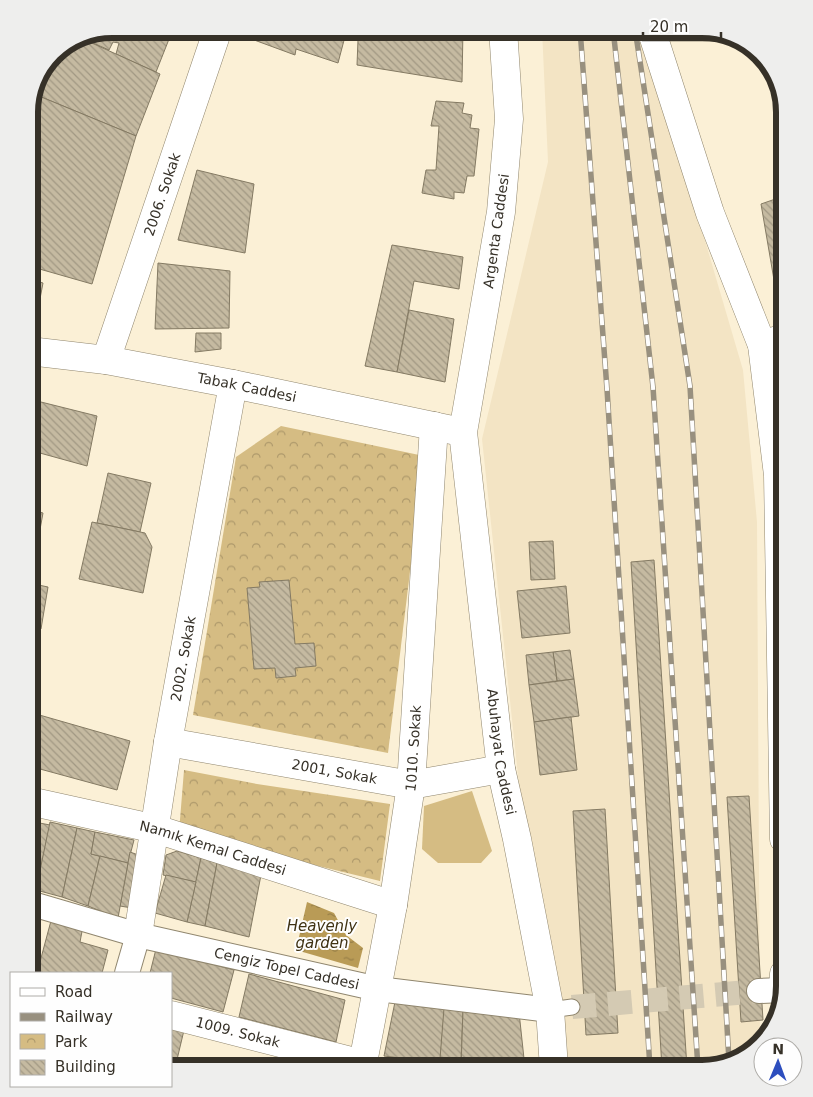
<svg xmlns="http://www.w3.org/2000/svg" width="813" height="1097" viewBox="0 0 813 1097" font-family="'DejaVu Sans',sans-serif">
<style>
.built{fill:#f3e4c4}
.green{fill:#d5bc83}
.park{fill:url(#park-crowns)}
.water{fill:url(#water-ripples)}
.building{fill:url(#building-back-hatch);stroke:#847a63}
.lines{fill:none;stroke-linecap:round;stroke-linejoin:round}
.pedestrian-tunnel{stroke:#d4cab3;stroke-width:24;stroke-dasharray:24 12;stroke-linecap:butt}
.service-casing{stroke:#90866e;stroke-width:17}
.pedestrian-casing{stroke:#90866e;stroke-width:26}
.minor-casing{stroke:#90866e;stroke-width:29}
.tertiary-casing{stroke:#90866e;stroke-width:29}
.service{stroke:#fff;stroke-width:15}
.pedestrian{stroke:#fff;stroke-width:24}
.minor{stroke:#fff;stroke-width:28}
.tertiary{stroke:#fff;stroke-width:28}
.rail-casing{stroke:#98907f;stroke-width:5.5}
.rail{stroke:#fefefe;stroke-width:4;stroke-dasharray:11;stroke-linecap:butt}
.labels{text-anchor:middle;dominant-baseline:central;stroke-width:4;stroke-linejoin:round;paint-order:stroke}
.street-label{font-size:14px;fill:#363128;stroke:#fefefe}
.water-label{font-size:15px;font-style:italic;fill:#3f3213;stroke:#fefefe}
.rim{fill:none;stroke:#363128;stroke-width:6}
</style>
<defs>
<pattern id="park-crowns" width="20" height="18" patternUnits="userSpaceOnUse" patternTransform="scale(1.25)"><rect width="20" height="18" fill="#d5bc83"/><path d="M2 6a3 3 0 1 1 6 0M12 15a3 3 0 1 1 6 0" fill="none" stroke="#ae996b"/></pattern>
<pattern id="water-ripples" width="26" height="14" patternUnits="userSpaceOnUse" patternTransform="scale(1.25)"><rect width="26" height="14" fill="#b99b56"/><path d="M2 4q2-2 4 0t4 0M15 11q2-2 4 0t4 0" fill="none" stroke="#977f47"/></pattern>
<pattern id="building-back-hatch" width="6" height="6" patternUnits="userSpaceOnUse" patternTransform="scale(1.25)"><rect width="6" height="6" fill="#c5baa1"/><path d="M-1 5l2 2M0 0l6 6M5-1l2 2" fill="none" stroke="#a19883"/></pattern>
</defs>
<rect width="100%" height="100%" fill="#fbf0d6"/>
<path class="built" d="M542,29H647L652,60L743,370L757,522L760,1040L743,1057L702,1068H554L522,813L482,439L548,162Z"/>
<path class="green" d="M472,791L492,851L481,863H438L422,849L424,806Z"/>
<g class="park">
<path d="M281,426L424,456L388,753L193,715L236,457Z"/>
<path d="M184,770L257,784L390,804L380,881L179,832Z"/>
</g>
<path class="water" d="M307,902L334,913L346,935L363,948L358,968L296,950Z"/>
<g class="building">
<path d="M111,29H173L156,72L116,54L119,43L113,42L109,50L93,43L97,34Z"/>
<path d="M249,29H347L338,63L296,49L295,55L246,37Z"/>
<path d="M366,29H463L462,82L357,65L358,40H366Z"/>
<path d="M83,39L160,74L136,136L34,94L57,49Z"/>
<path d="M34,94L136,136L92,284L29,266V106Z"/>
<path d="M436,101L464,103L462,113L472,115L470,128L479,129L474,176H467L464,193L454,192V199L422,193L426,170H436L439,126H431Z"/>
<path d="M197,170L254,184L245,253L178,240Z"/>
<path d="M784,196V314L780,315L761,204Z"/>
<path d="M392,245L463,257L459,289L414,281L397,372L365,366Z"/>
<path d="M158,263L230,271L229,328L155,329Z"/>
<path d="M29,279L43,283L39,304H29Z"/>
<path d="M29,304H39L38,325L29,324Z"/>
<path d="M409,310L454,319L445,382L397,372Z"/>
<path d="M196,333H221V349L195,352Z"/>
<path d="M29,399L97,416L87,466L29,450Z"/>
<path d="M108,473L151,483L140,532L97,523Z"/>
<path d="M29,509L43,513L37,546L29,544Z"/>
<path d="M92,522L145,533L152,547L143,593L79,579Z"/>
<path d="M553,541L555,579L531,580L529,542Z"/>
<path d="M29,544L37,546L29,576Z"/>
<path d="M654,560L687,1068H662L631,562Z"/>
<path d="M289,580L295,644L314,643L316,666L295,668L296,676L276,678L275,668L254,669L247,588L260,587L259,582Z"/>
<path d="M29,583L48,587L41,629L29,626Z"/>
<path d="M566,586L570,633L522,638L517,591Z"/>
<path d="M570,650L574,679L557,681L553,652Z"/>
<path d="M553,652L557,681L529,685L526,655Z"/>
<path d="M574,679L579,716L534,722L529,685Z"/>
<path d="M29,712L130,741L117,790L29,766Z"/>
<path d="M571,717L577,770L540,775L534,722Z"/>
<path d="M749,796L763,1020L741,1022L727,797Z"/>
<path d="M605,809L618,1033L586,1035L573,811Z"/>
<path d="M29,821L50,825L36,890L29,888Z"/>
<path d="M50,822L77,828L62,897L36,890Z"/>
<path d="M77,828L95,832L91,854L100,856L88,906L62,897Z"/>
<path d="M95,832L134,840L128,863L91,854Z"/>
<path d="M177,851L201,858L196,882L163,875L166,855Z"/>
<path d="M130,852L144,857L132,908L120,906Z"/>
<path d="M100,856L128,863L118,918L88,906Z"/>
<path d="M201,858L217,863L205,926L187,922Z"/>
<path d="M217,863L261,875L249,937L205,926Z"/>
<path d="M166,875L196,882L187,922L155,913Z"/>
<path d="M52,917L83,926L80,942L108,950L102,973H37Z"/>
<path d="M156,949L234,970L223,1012L171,998V973H150Z"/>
<path d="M249,974L345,1000L336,1042L239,1017Z"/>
<path d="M396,997L445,1004L440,1063L384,1056Z"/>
<path d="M444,1008L463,1010L461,1061L440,1059Z"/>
<path d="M463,1010L519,1012L525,1068H461Z"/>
<path d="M171,1023L185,1026L175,1068H171Z"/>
<path d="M285,1049L338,1068H280Z"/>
</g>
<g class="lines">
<path class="pedestrian-tunnel" d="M572,1007L759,991"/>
<defs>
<path id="service" d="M550,1010L572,1007"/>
<g id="pedestrian">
<path id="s1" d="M29,903L138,935L378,989L550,1010"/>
<path d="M127,973L138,935"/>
<path d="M759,991L783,990"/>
</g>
<g id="minor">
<path id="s2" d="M503,29L509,119L501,212L463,432L501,769L517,839L550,1010L554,1068"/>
<path d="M651,29L710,213L762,345L778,475L784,839"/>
<path d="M762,345L784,338"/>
<path id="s3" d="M29,351L106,360L233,384L452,430"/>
<path id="s4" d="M106,360L218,29"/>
<path id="s5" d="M168,742L411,785L501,769"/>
<path id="s6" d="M29,801L156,829L393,905"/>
<path id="s7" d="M138,935L168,742L233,384"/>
<path id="s8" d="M171,1015L363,1064"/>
<path id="s9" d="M362,1068L393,905L411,785L434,426"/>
</g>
<path id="tertiary" d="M783,989L784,974"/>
</defs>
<use href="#service" class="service-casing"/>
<use href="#pedestrian" class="pedestrian-casing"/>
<use href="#minor" class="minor-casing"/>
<use href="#tertiary" class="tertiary-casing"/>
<use href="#service" class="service"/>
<use href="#pedestrian" class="pedestrian"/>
<use href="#minor" class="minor"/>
<use href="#tertiary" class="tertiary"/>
<defs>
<g id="rail">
<path d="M580,29L607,389L650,1068"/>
<path d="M613,29L653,387L698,1068"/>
<path d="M635,29L690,386L729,1061"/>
</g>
</defs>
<use href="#rail" class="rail-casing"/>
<use href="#rail" class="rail"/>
</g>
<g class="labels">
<g class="street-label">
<text stroke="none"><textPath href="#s4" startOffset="175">2006. Sokak</textPath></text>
<text transform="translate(496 231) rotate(-82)">Argenta Caddesi</text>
<text stroke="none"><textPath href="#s3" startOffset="221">Tabak Caddesi</textPath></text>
<text stroke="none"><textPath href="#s7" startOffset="280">2002. Sokak</textPath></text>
<text stroke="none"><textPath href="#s9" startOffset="324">1010. Sokak</textPath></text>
<text stroke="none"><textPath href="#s2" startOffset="729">Abuhayat Caddesi</textPath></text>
<text stroke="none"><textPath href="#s5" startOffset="169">2001, Sokak</textPath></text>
<text stroke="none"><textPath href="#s6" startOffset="190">Namık Kemal Caddesi</textPath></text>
<text stroke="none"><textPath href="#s1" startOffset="266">Cengiz Topel Caddesi</textPath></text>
<text stroke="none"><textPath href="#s8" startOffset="69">1009. Sokak</textPath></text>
</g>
<g class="water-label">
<text x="322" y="926">Heavenly<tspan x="322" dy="17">garden</tspan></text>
</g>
</g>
<path d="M0 0H813V1097H0ZM112 38H702A74 74 0 0 1 776 112V986A74 74 0 0 1 702 1060H112A74 74 0 0 1 38 986V112A74 74 0 0 1 112 38Z" fill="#eeeeed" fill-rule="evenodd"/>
<path class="rim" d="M112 38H702A74 74 0 0 1 776 112V986A74 74 0 0 1 702 1060H112A74 74 0 0 1 38 986V112A74 74 0 0 1 112 38Z"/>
<rect x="10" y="972" width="162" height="115" fill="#fefefe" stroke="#aeaca8"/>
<rect x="20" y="988" width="25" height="8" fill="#ffffff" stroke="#aeaca8"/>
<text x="55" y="997" font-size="15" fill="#363128">Road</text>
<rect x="20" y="1013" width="25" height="8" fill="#98907f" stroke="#aeaca8"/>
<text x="55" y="1022" font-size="15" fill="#363128">Railway</text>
<rect x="20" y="1034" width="25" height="15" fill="url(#park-crowns)" stroke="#aeaca8"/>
<text x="55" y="1047" font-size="15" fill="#363128">Park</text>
<rect x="20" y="1060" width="25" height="15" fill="url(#building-back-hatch)" stroke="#aeaca8"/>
<text x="55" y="1072" font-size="15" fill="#363128">Building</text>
<g transform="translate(778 1062) rotate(1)"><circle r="24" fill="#fefefe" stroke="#aeaca8"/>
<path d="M0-4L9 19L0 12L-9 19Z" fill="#2d4ebe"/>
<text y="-8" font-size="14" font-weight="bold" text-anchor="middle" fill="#363128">N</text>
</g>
<path d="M643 32v8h78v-8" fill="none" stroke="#363128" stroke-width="2.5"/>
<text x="650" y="32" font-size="15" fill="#363128" stroke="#fefefe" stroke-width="4" paint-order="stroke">20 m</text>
</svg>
